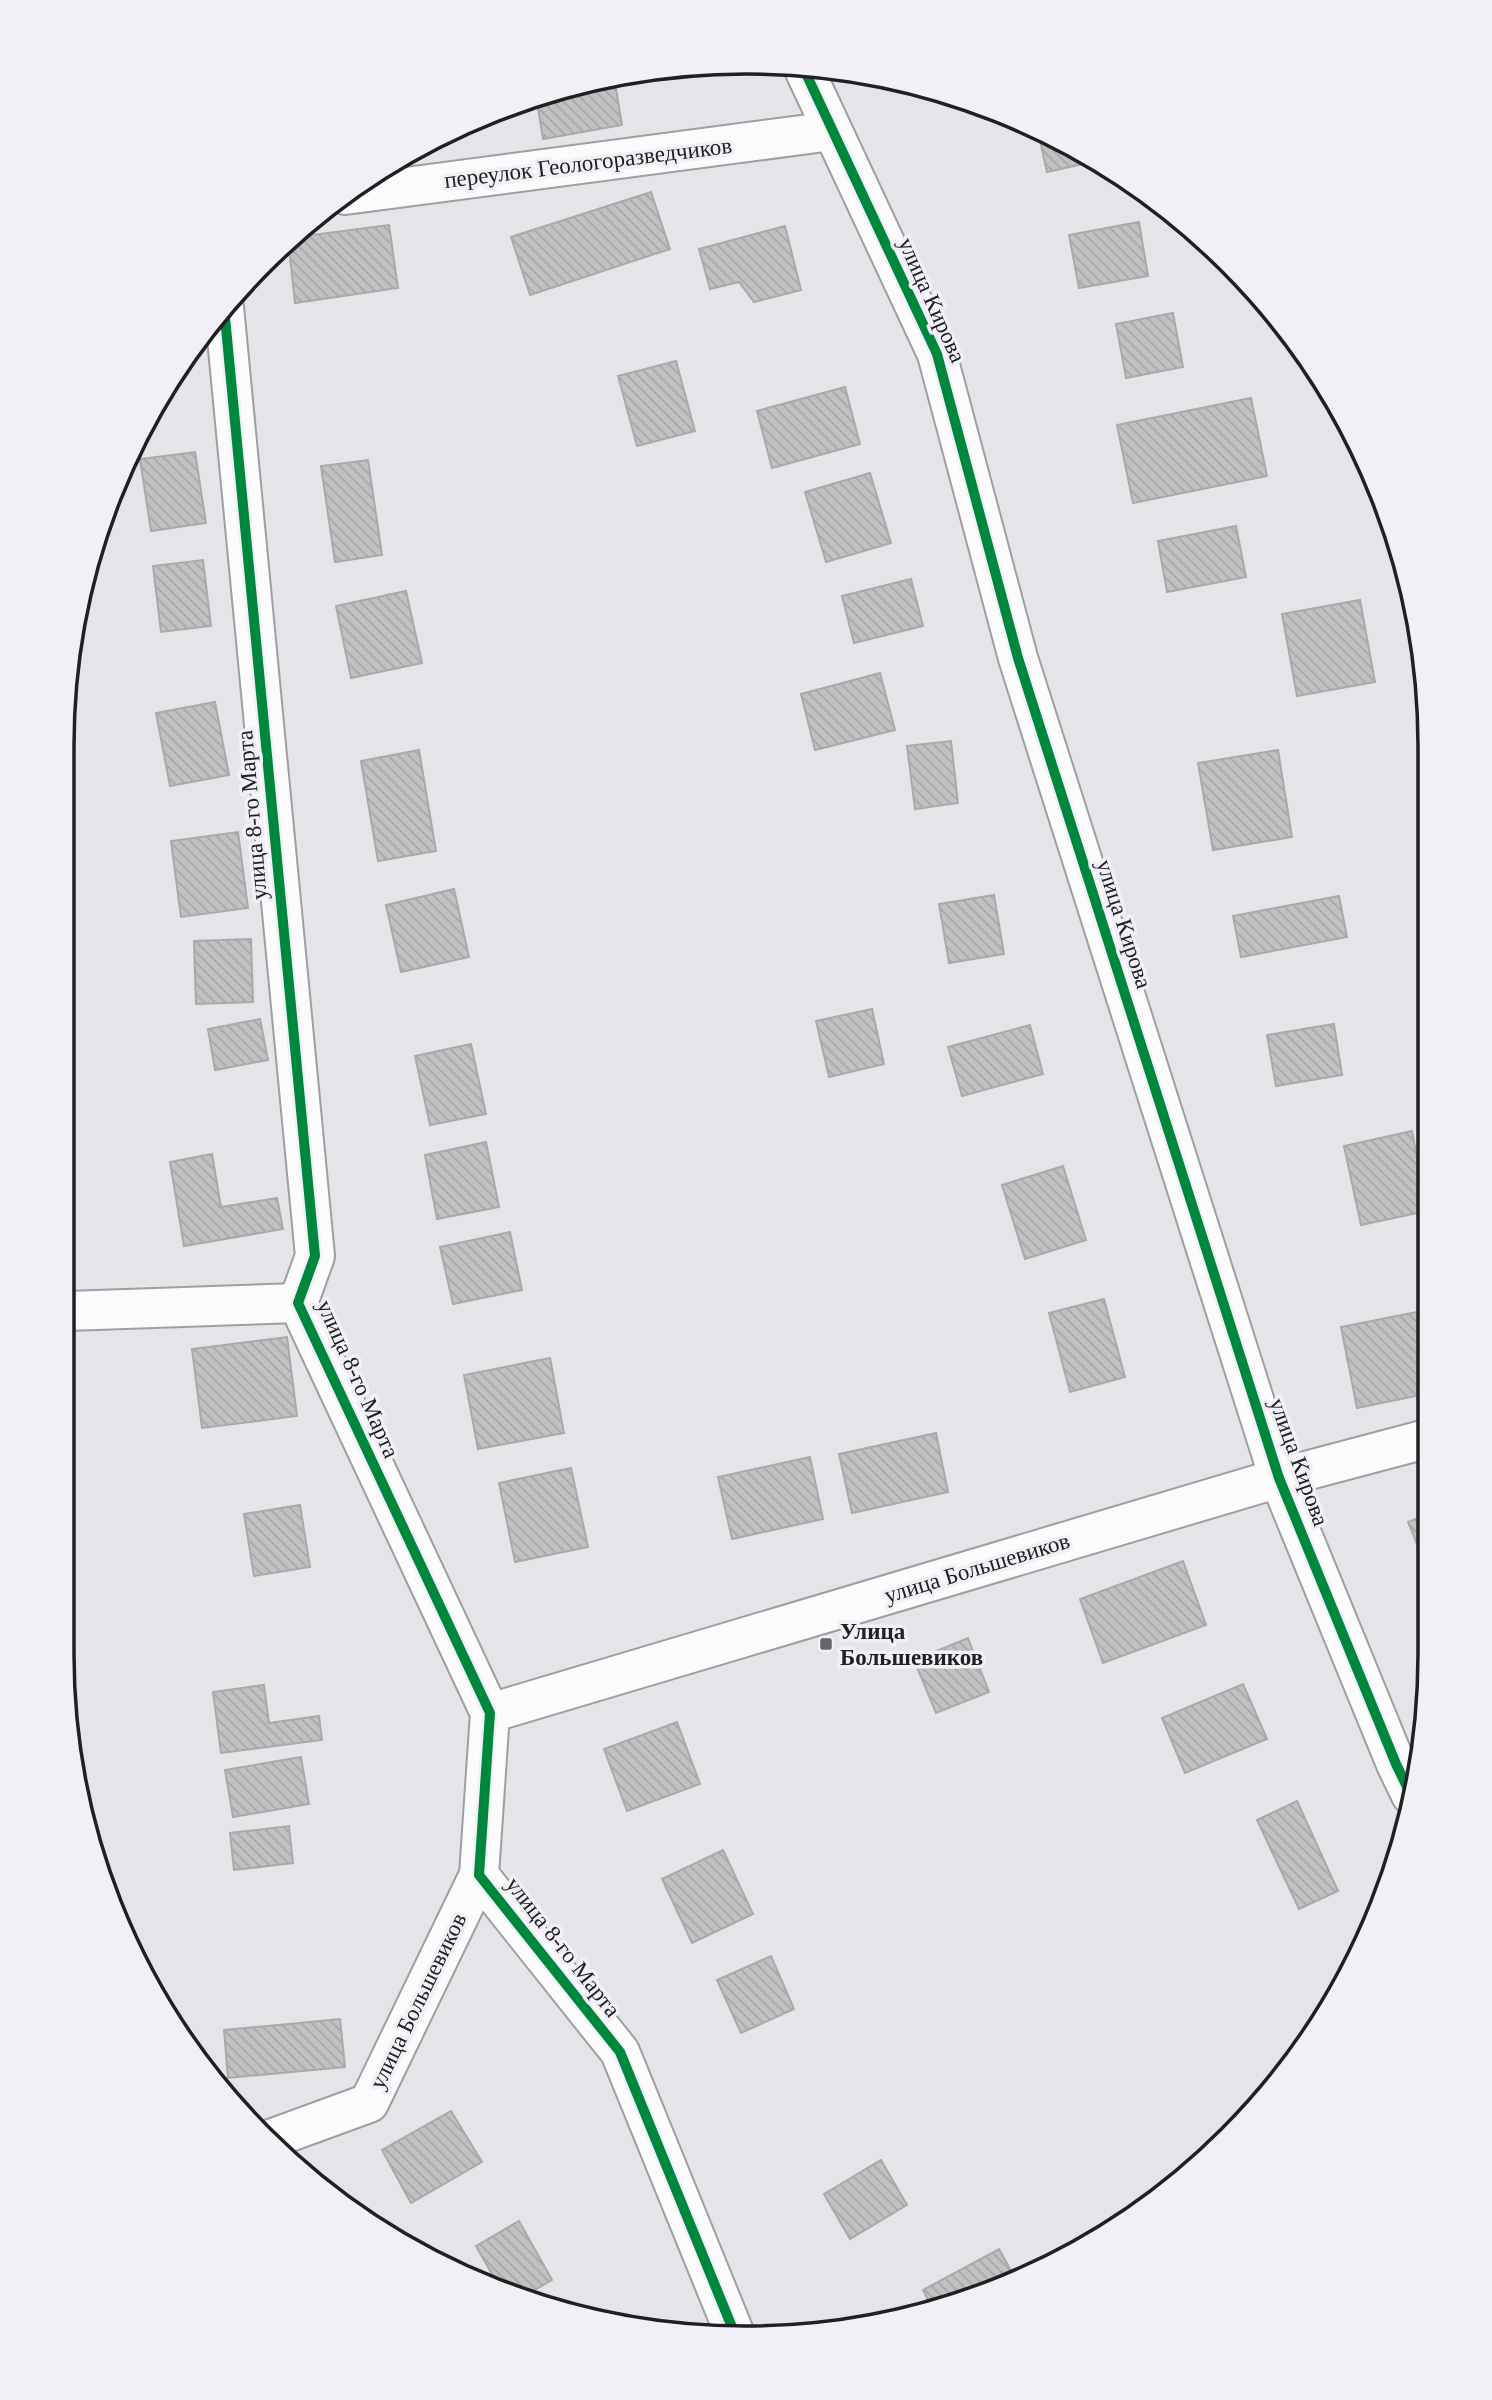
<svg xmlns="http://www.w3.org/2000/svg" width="1492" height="2400" viewBox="0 0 1492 2400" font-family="'Times New Roman',serif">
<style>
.building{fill:url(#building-back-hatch);stroke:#aaa9aa;stroke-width:2}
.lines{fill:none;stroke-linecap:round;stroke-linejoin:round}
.minor-casing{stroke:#9f9ea0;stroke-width:42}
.minor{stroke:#fbfbfc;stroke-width:38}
.cycleway-casing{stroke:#f1f0f6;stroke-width:15}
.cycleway{stroke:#00873e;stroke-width:10}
.poi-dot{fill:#656567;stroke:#f1f0f6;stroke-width:2.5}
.labels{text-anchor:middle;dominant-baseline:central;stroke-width:7;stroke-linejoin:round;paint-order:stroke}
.street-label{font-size:23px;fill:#202022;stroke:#f1f0f6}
.poi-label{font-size:23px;font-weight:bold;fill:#202022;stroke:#f1f0f6;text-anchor:start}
.rim{fill:none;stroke:#202022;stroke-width:3.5}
</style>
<defs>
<pattern id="building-back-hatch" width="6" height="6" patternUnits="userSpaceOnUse" patternTransform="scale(1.75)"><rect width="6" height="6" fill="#c2c1c2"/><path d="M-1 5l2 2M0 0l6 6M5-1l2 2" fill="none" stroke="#a6a6a6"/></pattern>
</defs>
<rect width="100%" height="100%" fill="#e5e4e8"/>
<g class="building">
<path d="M614,77L622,125L543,139L536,95Z"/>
<path d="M1037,127L1048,132L1096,161L1047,172Z"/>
<path d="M651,192L670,249L530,295L511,237Z"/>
<path d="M1139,222L1148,276L1079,288L1069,235Z"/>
<path d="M389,225L398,288L295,303L288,238Z"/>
<path d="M785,226L801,290L754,302L739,282L710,289L699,249Z"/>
<path d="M1173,313L1183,367L1126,378L1116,324Z"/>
<path d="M676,361L695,431L637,446L618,376Z"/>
<path d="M845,387L860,444L772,468L757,411Z"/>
<path d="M1251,398L1267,476L1133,503L1117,425Z"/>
<path d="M195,452L206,523L151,531L140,459Z"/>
<path d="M368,460L382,555L335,562L321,466Z"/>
<path d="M870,473L891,543L826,562L805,492Z"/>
<path d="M1236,526L1246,577L1167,592L1158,541Z"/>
<path d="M203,560L211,626L161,632L153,566Z"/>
<path d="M911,579L923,626L854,643L842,596Z"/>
<path d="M406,591L422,663L351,678L336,606Z"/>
<path d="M1360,600L1375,682L1297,696L1282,614Z"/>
<path d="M880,673L895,730L815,750L801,694Z"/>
<path d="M215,702L229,775L170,786L156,713Z"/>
<path d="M951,741L958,803L915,809L907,746Z"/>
<path d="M419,750L436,851L378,861L361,761Z"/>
<path d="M1278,750L1292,837L1213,850L1198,763Z"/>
<path d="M238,832L248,908L181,917L171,841Z"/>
<path d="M454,889L469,957L401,972L386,905Z"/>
<path d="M994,895L1004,954L949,963L939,904Z"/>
<path d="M1339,896L1347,937L1241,957L1233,916Z"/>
<path d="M251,939L253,1002L196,1004L194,941Z"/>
<path d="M872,1009L884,1064L829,1077L816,1021Z"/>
<path d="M260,1019L268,1060L215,1070L208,1029Z"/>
<path d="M1334,1024L1342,1075L1276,1086L1267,1035Z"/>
<path d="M1030,1025L1043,1074L962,1096L948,1047Z"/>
<path d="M471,1044L486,1114L430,1125L415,1056Z"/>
<path d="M1412,1131L1427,1211L1361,1225L1344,1146Z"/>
<path d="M486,1142L499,1207L437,1219L425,1155Z"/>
<path d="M212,1154L221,1207L277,1198L283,1229L184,1246L170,1162Z"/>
<path d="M1063,1166L1086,1240L1025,1259L1002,1185Z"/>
<path d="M510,1232L522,1290L453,1304L440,1247Z"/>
<path d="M1104,1299L1125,1377L1070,1392L1049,1313Z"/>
<path d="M1427,1310L1426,1394L1357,1408L1341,1327Z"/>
<path d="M287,1337L297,1416L202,1428L192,1349Z"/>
<path d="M550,1358L564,1433L478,1449L464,1375Z"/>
<path d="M936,1433L948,1492L852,1513L839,1454Z"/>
<path d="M810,1457L823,1519L732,1539L718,1477Z"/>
<path d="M571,1468L588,1547L515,1562L499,1483Z"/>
<path d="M300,1505L310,1567L254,1576L244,1514Z"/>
<path d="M1426,1515V1566L1408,1522Z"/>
<path d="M1183,1561L1206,1625L1103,1663L1080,1599Z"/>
<path d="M968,1638L989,1692L936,1713L914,1660Z"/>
<path d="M1243,1684L1267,1739L1185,1773L1162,1718Z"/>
<path d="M264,1685L269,1723L319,1716L322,1740L221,1753L213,1692Z"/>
<path d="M677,1722L700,1784L627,1811L604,1749Z"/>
<path d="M301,1757L309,1804L233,1817L225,1770Z"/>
<path d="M1297,1801L1338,1891L1299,1909L1257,1820Z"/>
<path d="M289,1826L293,1863L234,1870L230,1833Z"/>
<path d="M723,1850L753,1914L692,1943L662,1879Z"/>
<path d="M771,1956L794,2009L741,2033L717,1980Z"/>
<path d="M340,2019L345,2067L228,2078L224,2030Z"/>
<path d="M451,2111L482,2162L411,2203L382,2150Z"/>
<path d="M881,2160L907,2205L850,2239L824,2194Z"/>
<path d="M519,2221L552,2280L519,2299L501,2290L476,2246Z"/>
<path d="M999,2249L1015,2278L966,2303L933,2310L923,2290Z"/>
</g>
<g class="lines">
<defs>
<g id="minor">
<path d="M802,65L937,354L1018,658L1279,1478L1396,1764L1411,1795"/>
<path d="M345,195L832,131"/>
<path d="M224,307L315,1256L298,1303L490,1713L479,1875L620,2052L736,2337"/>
<path d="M67,1311L298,1303"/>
<path d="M490,1713L1279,1478L1426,1439"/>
<path d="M265,2141L369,2103L479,1875"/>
</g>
</defs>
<use href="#minor" class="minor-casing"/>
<use href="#minor" class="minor"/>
<defs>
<g id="cycleway">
<path d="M802,65L937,354L1018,658L1279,1478L1396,1764L1411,1795"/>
<path d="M224,307L315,1256L298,1303L490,1713L479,1875L620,2052L736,2337"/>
</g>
</defs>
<use href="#cycleway" class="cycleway-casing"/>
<use href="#cycleway" class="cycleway"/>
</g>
<rect class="poi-dot" x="819" y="1637" width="14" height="14" rx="3.5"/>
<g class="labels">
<g class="street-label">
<text transform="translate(588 163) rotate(-7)">переулок Геологоразведчиков</text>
<text transform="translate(932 300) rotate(66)">улица Кирова</text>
<text transform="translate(252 815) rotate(-95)">улица 8-го Марта</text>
<text transform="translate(1124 924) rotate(72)">улица Кирова</text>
<text transform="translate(358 1379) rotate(66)">улица 8-го Марта</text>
<text transform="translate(1299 1462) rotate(70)">улица Кирова</text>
<text transform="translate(977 1568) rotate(-17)">улица Большевиков</text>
<text transform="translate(563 1947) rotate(52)">улица 8-го Марта</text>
<text transform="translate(418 2001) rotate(-64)">улица Большевиков</text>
</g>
<g class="poi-label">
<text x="840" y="1631">Улица<tspan x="840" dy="26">Большевиков</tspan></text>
</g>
</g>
<path d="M0 0H1492V2400H0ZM746 74H746A672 672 0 0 1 1418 746V1654A672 672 0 0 1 746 2326H746A672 672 0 0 1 74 1654V746A672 672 0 0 1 746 74Z" fill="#f1f0f6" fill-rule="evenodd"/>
<path class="rim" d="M746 74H746A672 672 0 0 1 1418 746V1654A672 672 0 0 1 746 2326H746A672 672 0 0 1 74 1654V746A672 672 0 0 1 746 74Z"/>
</svg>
